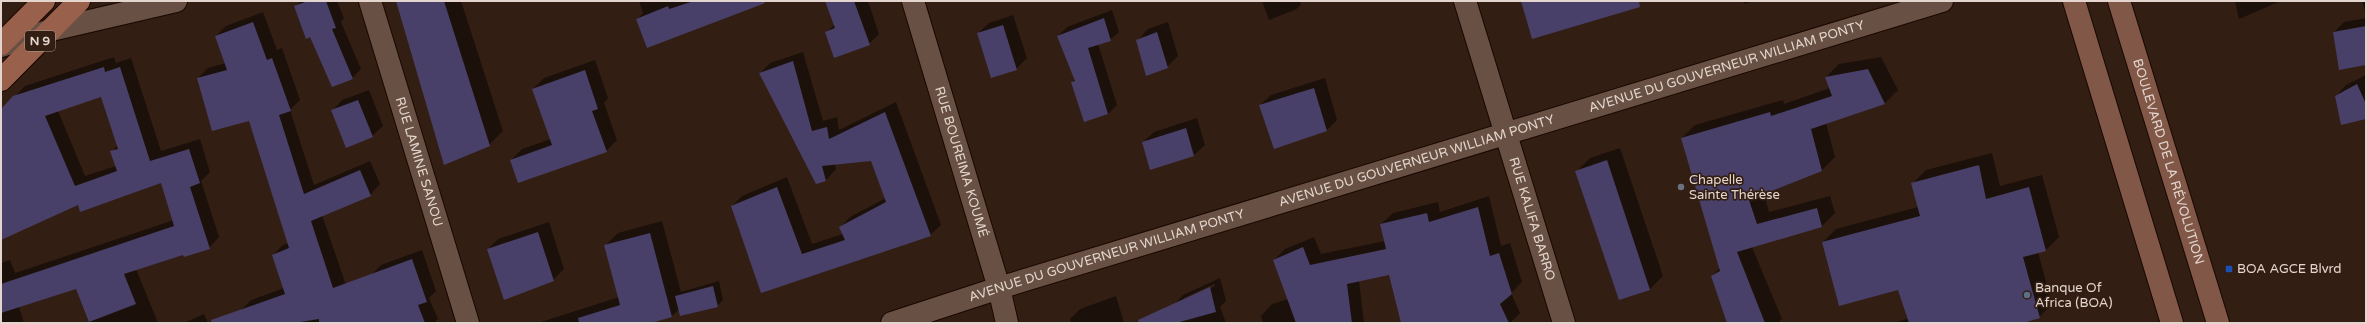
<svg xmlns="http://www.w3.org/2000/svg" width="2367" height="324" viewBox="0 0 2367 324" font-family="'Varela Round',sans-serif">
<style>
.shadow{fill:#0007;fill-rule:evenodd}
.building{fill:#484068;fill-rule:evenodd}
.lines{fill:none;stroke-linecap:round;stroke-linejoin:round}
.street-casing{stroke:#190701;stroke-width:24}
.secondary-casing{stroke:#190701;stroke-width:24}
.primary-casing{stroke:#190701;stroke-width:24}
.street{stroke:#685044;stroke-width:22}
.secondary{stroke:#815848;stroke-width:22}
.primary{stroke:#99614c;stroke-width:22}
.worship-dot{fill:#6b7280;stroke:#331e13;stroke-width:1.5}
.transit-dot{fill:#1a4fb4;stroke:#331e13;stroke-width:1.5}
.service-dot{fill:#5c6f8a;stroke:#331e13;stroke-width:1.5}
.labels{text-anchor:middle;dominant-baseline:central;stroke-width:3.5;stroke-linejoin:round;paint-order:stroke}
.shield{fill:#331e13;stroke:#af9f96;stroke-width:1}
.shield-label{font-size:12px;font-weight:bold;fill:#e4d6ce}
.street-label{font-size:13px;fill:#e4d6ce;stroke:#331e13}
.poi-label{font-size:13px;fill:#e4d6ce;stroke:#331e13;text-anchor:start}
</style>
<rect width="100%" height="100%" fill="#331e13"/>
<g class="shadow">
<path d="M301,1H337L344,18L341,22L361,69L352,78L311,36L296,6Z"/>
<path d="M397,1H461L503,131L489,145Z"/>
<path d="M639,1L677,2L735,1L637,20L643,13Z"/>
<path d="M826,1H868L879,34L869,44L826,33L835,24Z"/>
<path d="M1262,1H1300L1301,5L1295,10L1269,20Z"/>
<path d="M1743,1H1755L1744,4Z"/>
<path d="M2235,1H2281L2239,19Z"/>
<path d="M2362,1H2366V15Z"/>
<path d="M1112,10L1119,32L1110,40L1098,44L1117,105L1108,114L1072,82L1075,79L1058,36L1067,27Z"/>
<path d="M263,12L277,50L282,48L300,100L290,110L314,185L370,161L380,184L370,195L322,215L359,323H297V321L291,323H245L241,310L251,300L284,288L273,255L283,245L289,243L250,120L198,78L208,68L226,63L216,36L226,26Z"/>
<path d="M1013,15L1027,58L1016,69L978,33L989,23Z"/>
<path d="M2366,18V64L2334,32L2344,22Z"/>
<path d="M1168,22L1178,56L1167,67L1138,40L1148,29Z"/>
<path d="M803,52L823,121L837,117L839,130L896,102L941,225L930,235L762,292L732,206L742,196L787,177L812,244L843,234L840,228L850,217L886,198L872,160L835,164L836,169L826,180L817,183L760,73L770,63Z"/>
<path d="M114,57L116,63L131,58L161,151L200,139L210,172L201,181L219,237L209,248L184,254L136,269L158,323H90L77,288L19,307L24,323H1V263L10,260L15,273L174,220L162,182L78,204L1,203V111L25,86ZM102,96L118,145L112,152L116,166L85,176L58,111Z"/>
<path d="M1881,57L1898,90L1885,103L1826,123L1835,157L1822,170L1764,194L1769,212L1830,196L1835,213L1822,226L1752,247L1782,319L1778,323H1728L1712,276L1720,268L1682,138L1695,125L1783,100L1784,104L1830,88L1826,77L1839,64Z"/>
<path d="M595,60L608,98L604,103L617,140L606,151L511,160L522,149L551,139L533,89L544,78Z"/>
<path d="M2366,75V118L2336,96L2346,85Z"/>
<path d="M1325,78L1337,120L1327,130L1260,105L1271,95Z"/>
<path d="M369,90L383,126L372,136L332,111L342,100Z"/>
<path d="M1197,118L1205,145L1194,155L1151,169L1143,142L1154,132Z"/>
<path d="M1620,148L1663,276L1650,289L1619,299L1577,171L1590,158Z"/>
<path d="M1992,153L2000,186L2042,175L2059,237L2046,250L2038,252L2052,304L2039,317L2020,323H1894L1976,296L1823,242L1836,229L1918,207L1912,184L1926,170Z"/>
<path d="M1489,196L1501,246L1510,243L1522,282L1511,293L1520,313L1510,323H1402L1390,274L1359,281L1364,323H1263L1261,316L1272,304L1288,299L1274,260L1285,249L1314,237L1321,254L1385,241L1381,224L1393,213L1438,202L1440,212Z"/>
<path d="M662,221L681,292L719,281L723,300L717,306L679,309L672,316L647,323H538L619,297L606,245L618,233Z"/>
<path d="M549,222L564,269L553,280L488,249L498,239Z"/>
<path d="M422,250L436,291L429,298L438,319L434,323H389L371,275L381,265Z"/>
<path d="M1220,278L1226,301L1220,307L1226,323H1180L1174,305L1183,295ZM1214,284L1215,286L1184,300V298Z"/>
<path d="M1116,296L1124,323H1071L1070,319L1080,309Z"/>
<path d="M204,314L208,323H184Z"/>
</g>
<g class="building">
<path d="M308,1H326L336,28L332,29L353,79L332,87L310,37L306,39L294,6Z"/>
<path d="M396,1H444L490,146L444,165Z"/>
<path d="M694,1H764L765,3L647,48L636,19L668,6L669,9Z"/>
<path d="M825,1H854L870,45L834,58L825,32L835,28Z"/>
<path d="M1521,1H1639L1640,7L1532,39Z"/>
<path d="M1104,18L1111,41L1088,48L1108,114L1084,122L1071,82L1075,81L1057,36Z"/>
<path d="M253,22L267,60L272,58L291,111L279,115L304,194L360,170L371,196L311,221L333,288L412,259L427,302L418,305L425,323H319V319L294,323H212L211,320L285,294L272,255L289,248L249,121L212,131L197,78L227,70L215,36Z"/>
<path d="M1003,25L1017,70L991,78L977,33Z"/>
<path d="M2366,26V65L2339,70L2333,32Z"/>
<path d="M1157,32L1168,68L1146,76L1136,40Z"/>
<path d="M793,61L812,131L827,127L829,139L885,112L931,236L761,293L731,206L777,187L802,254L845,240L839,227L886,202L871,161L822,166L826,181L816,184L759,73Z"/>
<path d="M104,67L105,72L120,67L150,161L189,149L200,183L190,187L210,249L184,257L183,255L124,274L136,304L89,322L76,289L1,313V284L174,226L161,183L80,212L78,205L1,240V109L13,96ZM101,97L118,149L110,151L117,171L75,186L45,116Z"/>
<path d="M1868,69L1885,104L1811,129L1822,171L1749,200L1757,224L1817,208L1822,227L1737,252L1765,323H1727L1711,276L1720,271L1681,138L1770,112L1771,116L1832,96L1825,77Z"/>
<path d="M585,70L598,109L592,111L607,152L518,183L510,160L552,145L532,89Z"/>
<path d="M2357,84L2366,104V119L2341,125L2335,96Z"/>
<path d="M1314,88L1327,131L1274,149L1259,105Z"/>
<path d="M358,100L373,137L346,148L331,110Z"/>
<path d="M1186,128L1194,156L1150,170L1142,142Z"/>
<path d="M1607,160L1650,290L1619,300L1575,171Z"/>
<path d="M1979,165L1986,199L2029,187L2046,251L2023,257L2040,318L2023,323H1909L1898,290L1839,306L1822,242L1920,216L1911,183Z"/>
<path d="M1478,207L1490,256L1499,253L1512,294L1500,304L1509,323H1401L1389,275L1347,284L1352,323H1296L1273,260L1303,247L1310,265L1386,249L1380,224L1427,213L1429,222Z"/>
<path d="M538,232L554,281L504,300L487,249Z"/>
<path d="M650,233L672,317L651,323H579L578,318L620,305L604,245Z"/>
<path d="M713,286L718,307L680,316L675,296Z"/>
<path d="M1210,287L1216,312L1176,323H1139L1138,320Z"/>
</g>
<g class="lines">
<defs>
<g id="street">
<path id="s1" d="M370,1L468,323"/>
<path id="s2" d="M913,1L999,288L1007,323"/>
<path id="s3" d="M1465,1L1564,323"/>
<path d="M1,46L51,30L176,1"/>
<path id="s4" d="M892,323L999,288L1942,1"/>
</g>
<g id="secondary">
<path d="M2074,1L2172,323"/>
<path id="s5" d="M2119,1L2218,323"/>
</g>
<g id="primary">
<path d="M1,44L44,1"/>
<path d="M1,80L79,1"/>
</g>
</defs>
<use href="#street" class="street-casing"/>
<use href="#secondary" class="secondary-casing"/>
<use href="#primary" class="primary-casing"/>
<use href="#street" class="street"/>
<use href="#secondary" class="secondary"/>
<use href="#primary" class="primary"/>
</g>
<circle class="worship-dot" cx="1681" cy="187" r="4"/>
<rect class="transit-dot" x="2225" y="265" width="8" height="8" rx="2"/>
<circle class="service-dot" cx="2027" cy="295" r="4"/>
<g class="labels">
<rect class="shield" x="25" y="31" width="30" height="20" rx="3"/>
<g class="shield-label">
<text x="40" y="41">N 9</text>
</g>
<g class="street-label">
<text stroke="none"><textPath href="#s4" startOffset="873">AVENUE DU GOUVERNEUR WILLIAM PONTY</textPath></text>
<text stroke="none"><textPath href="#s4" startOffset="549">AVENUE DU GOUVERNEUR WILLIAM PONTY</textPath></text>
<text stroke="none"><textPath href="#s1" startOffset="168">RUE LAMINE SANOU</textPath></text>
<text stroke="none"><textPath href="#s2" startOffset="168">RUE BOUREIMA KOUMÉ</textPath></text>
<text stroke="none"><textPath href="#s5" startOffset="168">BOULEVARD DE LA RÉVOLUTION</textPath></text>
<text stroke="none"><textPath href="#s3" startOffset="228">RUE KALIFA BARRO</textPath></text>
<text stroke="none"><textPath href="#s4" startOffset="225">AVENUE DU GOUVERNEUR WILLIAM PONTY</textPath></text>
</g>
<g class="poi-label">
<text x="1689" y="180">Chapelle<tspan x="1689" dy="15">Sainte Thérèse</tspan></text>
<text x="2237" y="269">BOA AGCE Blvrd</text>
<text x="2035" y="288">Banque Of<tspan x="2035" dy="15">Africa (BOA)</tspan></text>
</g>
</g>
<rect width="2367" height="324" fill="none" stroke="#e4d6ce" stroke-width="4"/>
</svg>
